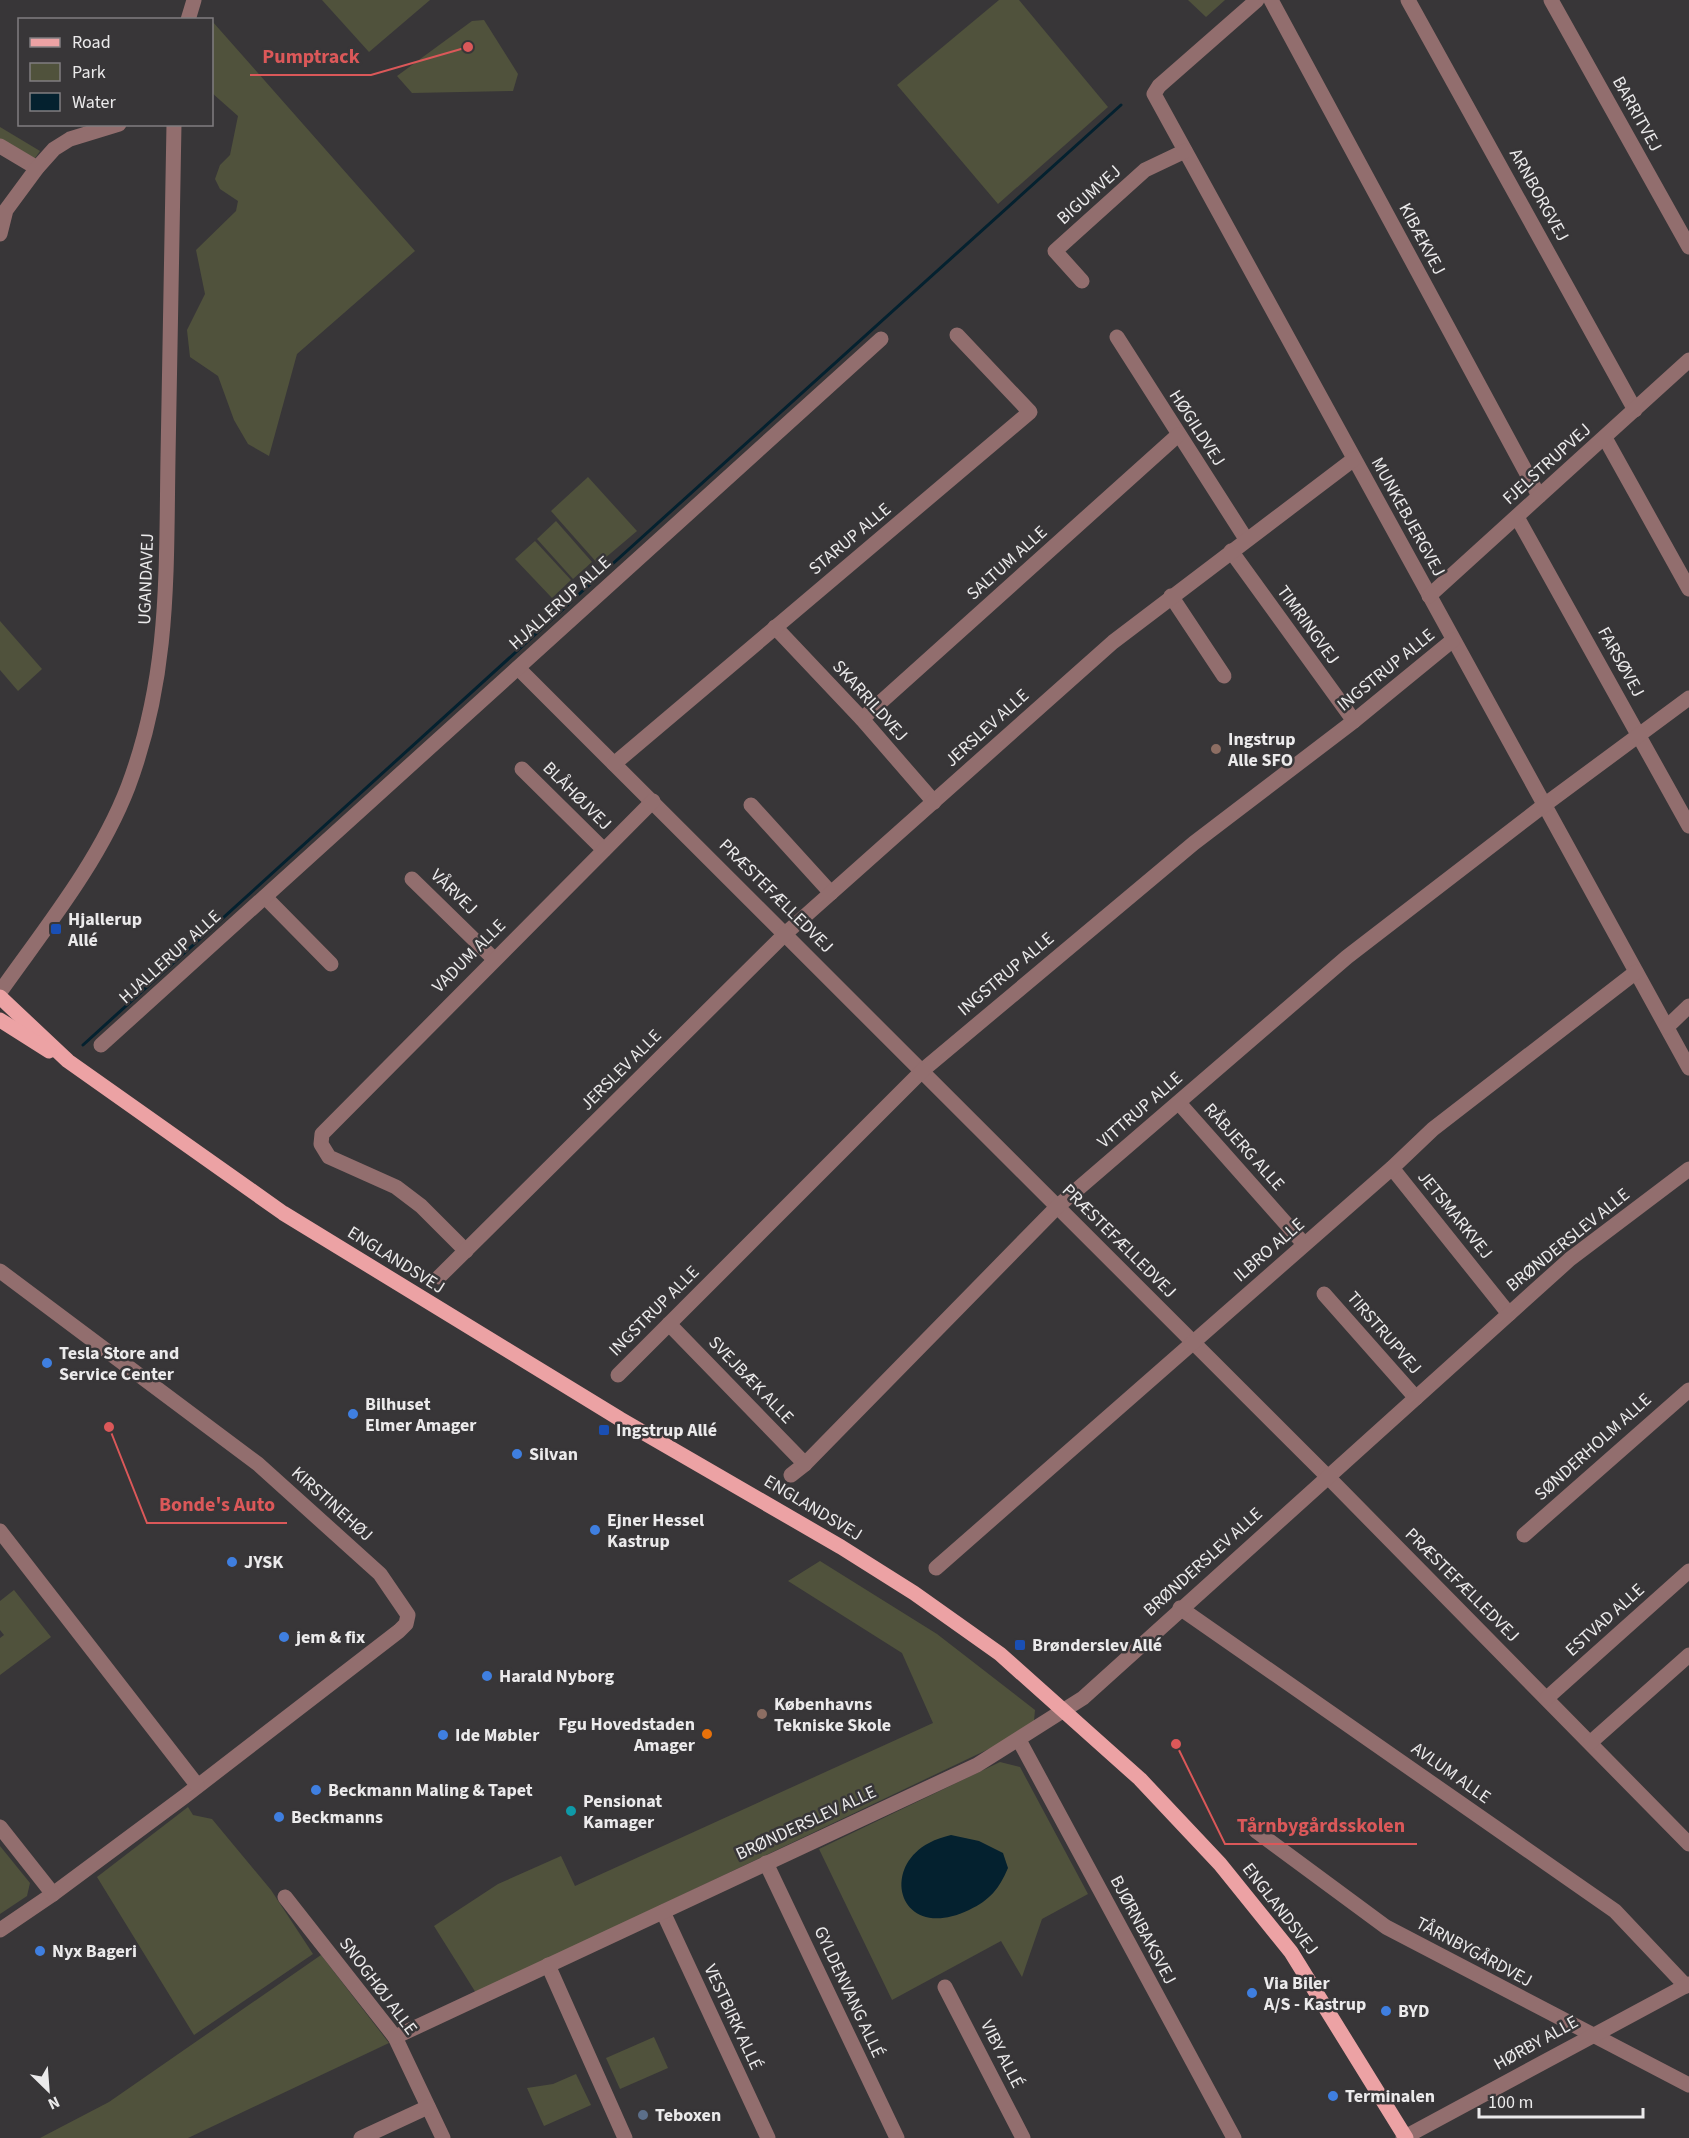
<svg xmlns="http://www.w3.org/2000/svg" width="1689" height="2138" viewBox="0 0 1689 2138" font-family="'Source Sans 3',sans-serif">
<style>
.green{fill:#50523c}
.water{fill:#04212f}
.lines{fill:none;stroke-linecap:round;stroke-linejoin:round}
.stream{stroke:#04212f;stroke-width:3}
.minor{stroke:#926e6e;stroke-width:15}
.major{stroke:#eca2a4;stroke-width:15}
.education-dot{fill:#8d6e63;stroke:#383638;stroke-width:2}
.transit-dot{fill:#1a4fb4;stroke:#383638;stroke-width:2}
.shop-dot{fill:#3f7fe0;stroke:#383638;stroke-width:2}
.food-dot{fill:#e8710a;stroke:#383638;stroke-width:2}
.culture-dot{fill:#0f9aa8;stroke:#383638;stroke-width:2}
.service-dot{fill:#5c6f8a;stroke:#383638;stroke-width:2}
.labels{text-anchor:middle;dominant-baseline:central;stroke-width:5;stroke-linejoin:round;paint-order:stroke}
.street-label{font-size:18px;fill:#ebeaeb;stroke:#383638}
.poi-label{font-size:18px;font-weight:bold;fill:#ebeaeb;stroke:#383638;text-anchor:start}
.leader{fill:none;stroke:#db5859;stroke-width:2}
.callout-dot{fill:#db5859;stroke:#383638;stroke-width:2}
.callout-label{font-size:20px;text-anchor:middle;font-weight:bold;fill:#db5859;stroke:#383638;stroke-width:5;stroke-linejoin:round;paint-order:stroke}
</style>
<rect width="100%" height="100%" fill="#383638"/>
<g class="green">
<path d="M322,0H430L369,52Z"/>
<path d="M999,0H1019L1108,107L998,204L897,85Z"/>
<path d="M1188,0H1225L1206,17Z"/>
<path d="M484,20L518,74L513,91L412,93L397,76L472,21Z"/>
<path d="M212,21L415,251L297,354L269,456L248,444L234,420L218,376L190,357L187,330L205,294L196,250L236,211L238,201L220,189L215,179L220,165L230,155L238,116L212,93Z"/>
<path d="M0,127L40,151L33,161L0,139Z"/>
<path d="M588,477L637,531L598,564L551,511Z"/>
<path d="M556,521L592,562L573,579L537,539Z"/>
<path d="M535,541L571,580L552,598L515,559Z"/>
<path d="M0,621L42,669L18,691L0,670Z"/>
<path d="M820,1561L937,1634L1035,1710L1034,1721L1016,1736L476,1993L434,1926L498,1884L561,1856L575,1886L933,1723L902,1653L788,1581Z"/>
<path d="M14,1590L51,1637L0,1675V1638L4,1635L0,1630V1601Z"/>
<path d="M1000,1762L1020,1767L1088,1894L1042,1919L1022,1977L1001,1941L892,2000L819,1849Z"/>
<path d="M188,1807L193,1815L212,1819L271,1890L313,1954L194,2035L97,1877Z"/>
<path d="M0,1846L30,1883L27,1896L0,1914Z"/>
<path d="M321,1955L389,2043L188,2138H40L109,2102Z"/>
<path d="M654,2037L668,2068L620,2089L606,2058Z"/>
<path d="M576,2074L591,2105L544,2126L527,2088L553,2084Z"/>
</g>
<path class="water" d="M951,1835L979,1841L1003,1853L1008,1868C999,1889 990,1900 969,1910C900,1943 879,1869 929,1843C936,1839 944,1837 951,1835Z"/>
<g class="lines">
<g class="stream">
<path d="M577,596L1121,105"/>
<path d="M83,1045L571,602"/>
</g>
<g class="minor">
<path d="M1257,0L1159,86L1154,94L1689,1068"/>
<path d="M1271,0L1539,496"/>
<path d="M1408,0L1635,410"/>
<path d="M1551,0L1689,247"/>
<path d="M188,20L194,0"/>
<path d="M0,146L37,168"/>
<path d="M0,234L6,210L37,168L54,149L70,139L119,124"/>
<path d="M1082,281L1055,251L1145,170L1185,151"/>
<path d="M1117,337L1246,539"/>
<path d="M1605,438L1689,589"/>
<path d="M1517,517L1689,826"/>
<path d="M1231,551L1354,721"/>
<path d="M1171,596L1224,676"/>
<path d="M1429,596L1689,360"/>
<path d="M775,627L862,719L934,802"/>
<path d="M518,668L1328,1477L1689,1844"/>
<path d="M862,719L1178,435"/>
<path d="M614,764L1030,412L957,335"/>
<path d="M522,769L604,850"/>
<path d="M751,805L831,893"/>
<path d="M412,879L494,959"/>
<path d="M265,897L331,964"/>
<path d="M0,992C46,927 99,862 128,787C170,675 166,575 168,458C170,347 171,236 174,124"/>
<path d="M1667,1027L1689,1006"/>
<path d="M101,1045L881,339"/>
<path d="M1179,1103L1304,1244"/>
<path d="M1392,1168L1509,1314"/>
<path d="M466,1251L421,1206L396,1187L329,1157L321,1144L322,1134L653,801"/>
<path d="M0,1271L258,1464L380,1574L408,1615L406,1624L399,1631L185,1796L53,1894L0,1930"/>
<path d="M439,1277L786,933L1113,642L1354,459"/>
<path d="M1324,1294L1416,1398"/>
<path d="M669,1324L805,1464"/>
<path d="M618,1375L923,1070L1194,843L1354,721L1453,640"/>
<path d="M791,1475L805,1464L1058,1206L1347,957L1543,806L1689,698"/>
<path d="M0,1531L197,1785"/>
<path d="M1524,1535L1689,1390"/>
<path d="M936,1568L1392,1168L1433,1129L1636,972"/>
<path d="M1180,1608L1615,1911L1686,1986"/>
<path d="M1547,1698L1689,1571"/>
<path d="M1019,1740L1234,2138"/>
<path d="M1591,1742L1689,1655"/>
<path d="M0,1827L53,1894"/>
<path d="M1256,1831L1386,1927L1689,2085"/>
<path d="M766,1863L897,2138"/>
<path d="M285,1897L395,2037L443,2138"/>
<path d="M663,1912L768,2138"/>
<path d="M548,1965L625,2138"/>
<path d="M945,1987L1023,2138"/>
<path d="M395,2037L977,1765L1083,1698L1570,1259L1689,1169"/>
<path d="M361,2138L428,2107"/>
<path d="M1403,2138L1689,1984"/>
</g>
<g class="major">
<path d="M0,997L68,1061L283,1213L620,1419L841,1547L914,1593L1000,1654L1140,1779L1220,1864L1291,1952L1406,2138"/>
<path d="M0,1020L49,1051"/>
</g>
</g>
<g class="education-dot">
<circle cx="1216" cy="749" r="6"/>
<circle cx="762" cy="1714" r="6"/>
</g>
<g class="transit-dot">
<rect x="50" y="923" width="12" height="12" rx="3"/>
<rect x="598" y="1424" width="12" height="12" rx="3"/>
<rect x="1014" y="1639" width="12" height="12" rx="3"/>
</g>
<g class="shop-dot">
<circle cx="47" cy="1363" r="6"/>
<circle cx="353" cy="1414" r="6"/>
<circle cx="517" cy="1454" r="6"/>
<circle cx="595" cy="1530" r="6"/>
<circle cx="232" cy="1562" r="6"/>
<circle cx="284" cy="1637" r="6"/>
<circle cx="487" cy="1676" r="6"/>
<circle cx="443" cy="1735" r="6"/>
<circle cx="316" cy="1790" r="6"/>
<circle cx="279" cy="1817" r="6"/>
<circle cx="40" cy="1951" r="6"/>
<circle cx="1252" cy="1993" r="6"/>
<circle cx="1386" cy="2011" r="6"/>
<circle cx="1333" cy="2096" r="6"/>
</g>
<circle class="food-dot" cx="707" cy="1734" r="6"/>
<circle class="culture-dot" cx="571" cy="1811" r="6"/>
<circle class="service-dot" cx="643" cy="2115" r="6"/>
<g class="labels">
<g class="street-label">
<text transform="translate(1637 114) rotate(61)">BARRITVEJ</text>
<text transform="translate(1089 195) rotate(-42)">BIGUMVEJ</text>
<text transform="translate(1539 195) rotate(61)">ARNBORGVEJ</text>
<text transform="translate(1422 239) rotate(62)">KIBÆKVEJ</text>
<text transform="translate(1197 428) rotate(57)">HØGILDVEJ</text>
<text transform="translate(1547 464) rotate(-42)">FJELSTRUPVEJ</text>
<text transform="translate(1408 517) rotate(61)">MUNKEBJERGVEJ</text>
<text transform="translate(850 539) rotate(-40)">STARUP ALLE</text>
<text transform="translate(1007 563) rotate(-42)">SALTUM ALLE</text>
<text transform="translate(146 579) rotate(-88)">UGANDAVEJ</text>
<text transform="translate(560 603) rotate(-42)">HJALLERUP ALLE</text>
<text transform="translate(1308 625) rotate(54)">TIMRINGVEJ</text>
<text transform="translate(1621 662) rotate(61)">FARSØVEJ</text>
<text transform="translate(1386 670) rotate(-39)">INGSTRUP ALLE</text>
<text transform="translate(870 701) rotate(48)">SKARRILDVEJ</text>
<text transform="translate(987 728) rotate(-42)">JERSLEV ALLE</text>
<text transform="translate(577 796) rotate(45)">BLÅHØJVEJ</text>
<text transform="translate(454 892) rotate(44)">VÅRVEJ</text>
<text transform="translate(776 896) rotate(45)">PRÆSTEFÆLLEDVEJ</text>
<text transform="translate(469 956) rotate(-45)">VADUM ALLE</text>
<text transform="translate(170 957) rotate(-42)">HJALLERUP ALLE</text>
<text transform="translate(1006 974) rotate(-40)">INGSTRUP ALLE</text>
<text transform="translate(621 1070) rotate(-45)">JERSLEV ALLE</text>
<text transform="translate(1140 1110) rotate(-41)">VITTRUP ALLE</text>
<text transform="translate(1244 1147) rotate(48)">RÅBJERG ALLE</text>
<text transform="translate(1455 1215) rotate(51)">JETSMARKVEJ</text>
<text transform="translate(1568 1240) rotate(-39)">BRØNDERSLEV ALLE</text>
<text transform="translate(1119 1241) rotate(45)">PRÆSTEFÆLLEDVEJ</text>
<text transform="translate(1269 1250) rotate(-41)">ILBRO ALLE</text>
<text transform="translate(396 1260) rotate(32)">ENGLANDSVEJ</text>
<text transform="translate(654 1311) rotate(-45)">INGSTRUP ALLE</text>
<text transform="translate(1384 1333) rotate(49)">TIRSTRUPVEJ</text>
<text transform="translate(751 1380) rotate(46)">SVEJBÆK ALLE</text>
<text transform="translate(1593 1447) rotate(-42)">SØNDERHOLM ALLE</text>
<text transform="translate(332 1504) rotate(42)">KIRSTINEHØJ</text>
<text transform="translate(813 1508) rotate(31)">ENGLANDSVEJ</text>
<text transform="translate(1203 1562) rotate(-42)">BRØNDERSLEV ALLE</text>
<text transform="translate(1462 1585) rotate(45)">PRÆSTEFÆLLEDVEJ</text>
<text transform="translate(1605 1620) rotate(-42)">ESTVAD ALLE</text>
<text transform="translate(1451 1773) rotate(35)">AVLUM ALLE</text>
<text transform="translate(806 1823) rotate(-25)">BRØNDERSLEV ALLE</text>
<text transform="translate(1280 1909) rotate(52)">ENGLANDSVEJ</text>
<text transform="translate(1143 1930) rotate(62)">BJØRNBAKSVEJ</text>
<text transform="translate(1474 1952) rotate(28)">TÅRNBYGÅRDVEJ</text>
<text transform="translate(378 1986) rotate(53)">SNOGHØJ ALLE</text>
<text transform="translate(849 1992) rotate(65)">GYLDENVANG ALLÉ</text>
<text transform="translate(733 2017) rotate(65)">VESTBIRK ALLÉ</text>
<text transform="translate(1536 2043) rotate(-29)">HØRBY ALLE</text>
<text transform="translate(1002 2054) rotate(63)">VIBY ALLÉ</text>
</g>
<g class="poi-label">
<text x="1228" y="739">Ingstrup<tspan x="1228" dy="21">Alle SFO</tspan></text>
<text x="68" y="919">Hjallerup<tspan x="68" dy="21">Allé</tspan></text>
<text x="59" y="1353">Tesla Store and<tspan x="59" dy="21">Service Center</tspan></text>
<text x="365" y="1404">Bilhuset<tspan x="365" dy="21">Elmer Amager</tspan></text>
<text x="616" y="1430">Ingstrup Allé</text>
<text x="529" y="1454">Silvan</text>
<text x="607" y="1520">Ejner Hessel<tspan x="607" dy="21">Kastrup</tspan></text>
<text x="244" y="1562">JYSK</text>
<text x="296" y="1637">jem &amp; fix</text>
<text x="1032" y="1645">Brønderslev Allé</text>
<text x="499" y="1676">Harald Nyborg</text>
<text x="774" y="1704">Københavns<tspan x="774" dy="21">Tekniske Skole</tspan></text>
<text x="695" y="1724" text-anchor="end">Fgu Hovedstaden<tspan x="695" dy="21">Amager</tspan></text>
<text x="455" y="1735">Ide Møbler</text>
<text x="328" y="1790">Beckmann Maling &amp; Tapet</text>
<text x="583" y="1801">Pensionat<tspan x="583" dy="21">Kamager</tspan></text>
<text x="291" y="1817">Beckmanns</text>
<text x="52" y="1951">Nyx Bageri</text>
<text x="1264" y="1983">Via Biler<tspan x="1264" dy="21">A/S - Kastrup</tspan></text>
<text x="1398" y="2011">BYD</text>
<text x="1345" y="2096">Terminalen</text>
<text x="655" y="2115">Teboxen</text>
</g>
</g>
<path class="leader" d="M468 47L371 75H250M109 1427L147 1523H287M1176 1744L1225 1844H1417"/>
<g class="callout-dot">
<circle cx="468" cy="47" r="6"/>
<circle cx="109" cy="1427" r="6"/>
<circle cx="1176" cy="1744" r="6"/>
</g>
<g class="callout-label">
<text x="311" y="63">Pumptrack</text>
<text x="217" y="1511">Bonde's Auto</text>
<text x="1321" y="1832">Tårnbygårdsskolen</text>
</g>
<rect x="18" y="18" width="195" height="108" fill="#383638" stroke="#807e80" stroke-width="1.5"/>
<rect x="30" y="38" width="30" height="9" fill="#eca2a4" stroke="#807e80" stroke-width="1.5"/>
<text x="72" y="48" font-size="18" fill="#ebeaeb">Road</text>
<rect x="30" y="63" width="30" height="18" fill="#50523c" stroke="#807e80" stroke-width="1.5"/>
<text x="72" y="78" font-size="18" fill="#ebeaeb">Park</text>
<rect x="30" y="93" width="30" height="18" fill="#04212f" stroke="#807e80" stroke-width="1.5"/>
<text x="72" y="108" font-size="18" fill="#ebeaeb">Water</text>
<g transform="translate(48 2090) rotate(155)" stroke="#383638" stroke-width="4.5" paint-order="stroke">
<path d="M0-4.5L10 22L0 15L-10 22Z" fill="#ebeaeb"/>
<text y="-9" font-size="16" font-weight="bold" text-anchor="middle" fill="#ebeaeb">N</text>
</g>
<path d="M1479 2108v9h164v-9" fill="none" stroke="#ebeaeb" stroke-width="3"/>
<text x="1488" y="2108" font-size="18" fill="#ebeaeb" stroke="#383638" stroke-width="4.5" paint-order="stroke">100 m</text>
</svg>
